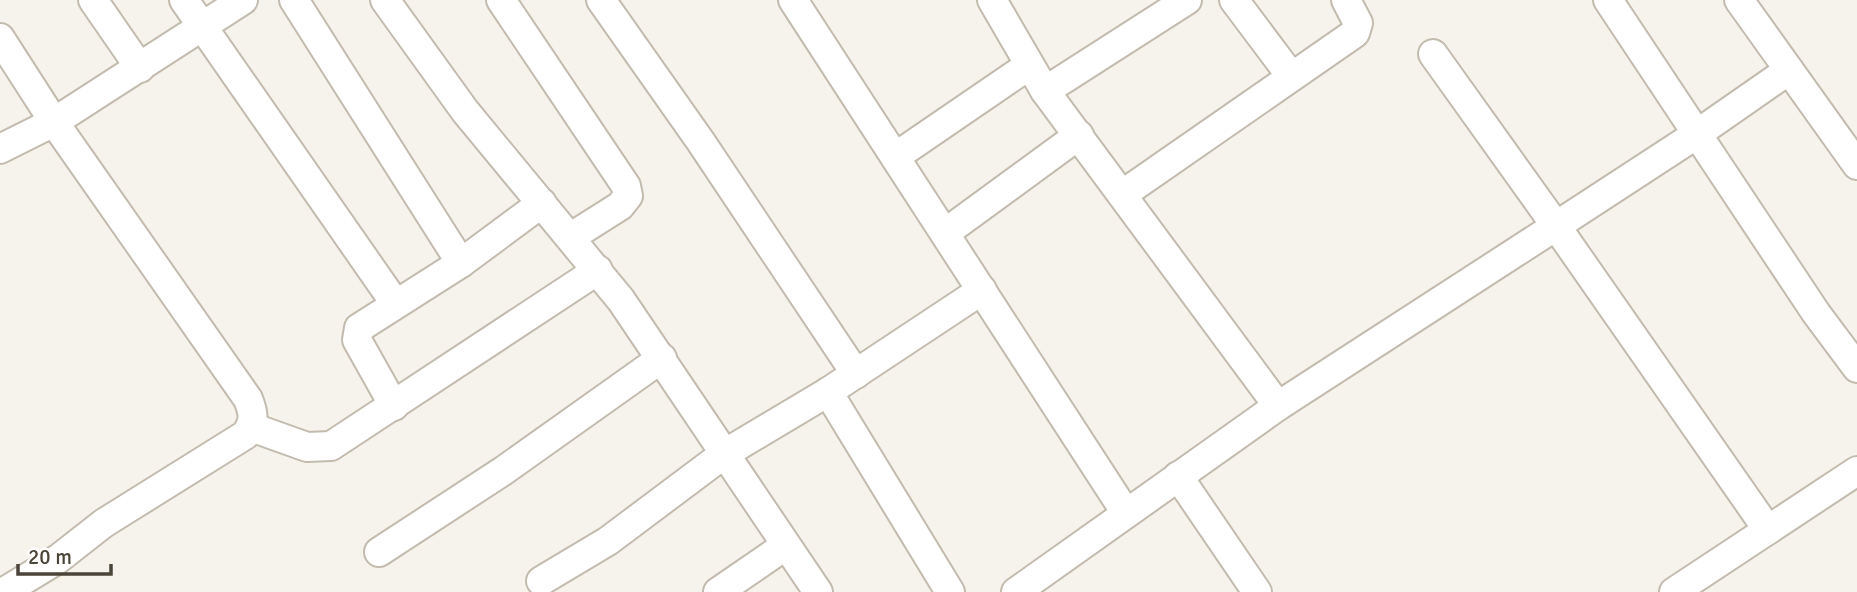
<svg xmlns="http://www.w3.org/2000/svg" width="1857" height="592" viewBox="0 0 1857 592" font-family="Signika,sans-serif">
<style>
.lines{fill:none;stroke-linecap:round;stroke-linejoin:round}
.street-casing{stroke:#c2bbae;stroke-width:32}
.street{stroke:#fff;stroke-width:28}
</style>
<rect width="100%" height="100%" fill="#f6f3ec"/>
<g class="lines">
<defs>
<g id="street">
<path d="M93,0L140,68"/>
<path d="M184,0L395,303"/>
<path d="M294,0L461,263"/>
<path d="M385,0L465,111L621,300L818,592"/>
<path d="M501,0L626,186L628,196L620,206L571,237"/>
<path d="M601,0L701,142L856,374"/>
<path d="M793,0L1126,513"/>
<path d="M992,0L1045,91L1278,406"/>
<path d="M1234,0L1291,76"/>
<path d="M1608,0L1816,313L1857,368"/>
<path d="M1739,0L1857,165"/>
<path d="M0,38L54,122L248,399C254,414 255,422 245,435L104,523L58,559L4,592"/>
<path d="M1045,91L1187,0"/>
<path d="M0,149L54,122L243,0"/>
<path d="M895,157L1028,66"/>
<path d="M1123,194L1355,33L1358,23L1346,0"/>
<path d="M945,233L1079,135"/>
<path d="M828,392L950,592"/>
<path d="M394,406L357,340L359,328L461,263L542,203"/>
<path d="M251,427L307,447L331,446L598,270"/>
<path d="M1178,476L1257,592"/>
<path d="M1768,530L1556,226L1697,134L1789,70"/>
<path d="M379,552L503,471L662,358"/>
<path d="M541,581L608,541L724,454L828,392L982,290"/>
<path d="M718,592L785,546"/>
<path d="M1016,592L1278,406L1556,226L1433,54"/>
<path d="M1674,592L1857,471"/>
</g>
</defs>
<use href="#street" class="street-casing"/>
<use href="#street" class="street"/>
</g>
<path d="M18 564v10h93v-10" fill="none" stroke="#4b4439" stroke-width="3.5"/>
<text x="28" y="564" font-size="21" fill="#4b4439" stroke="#ffffff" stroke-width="5" paint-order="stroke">20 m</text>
</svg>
